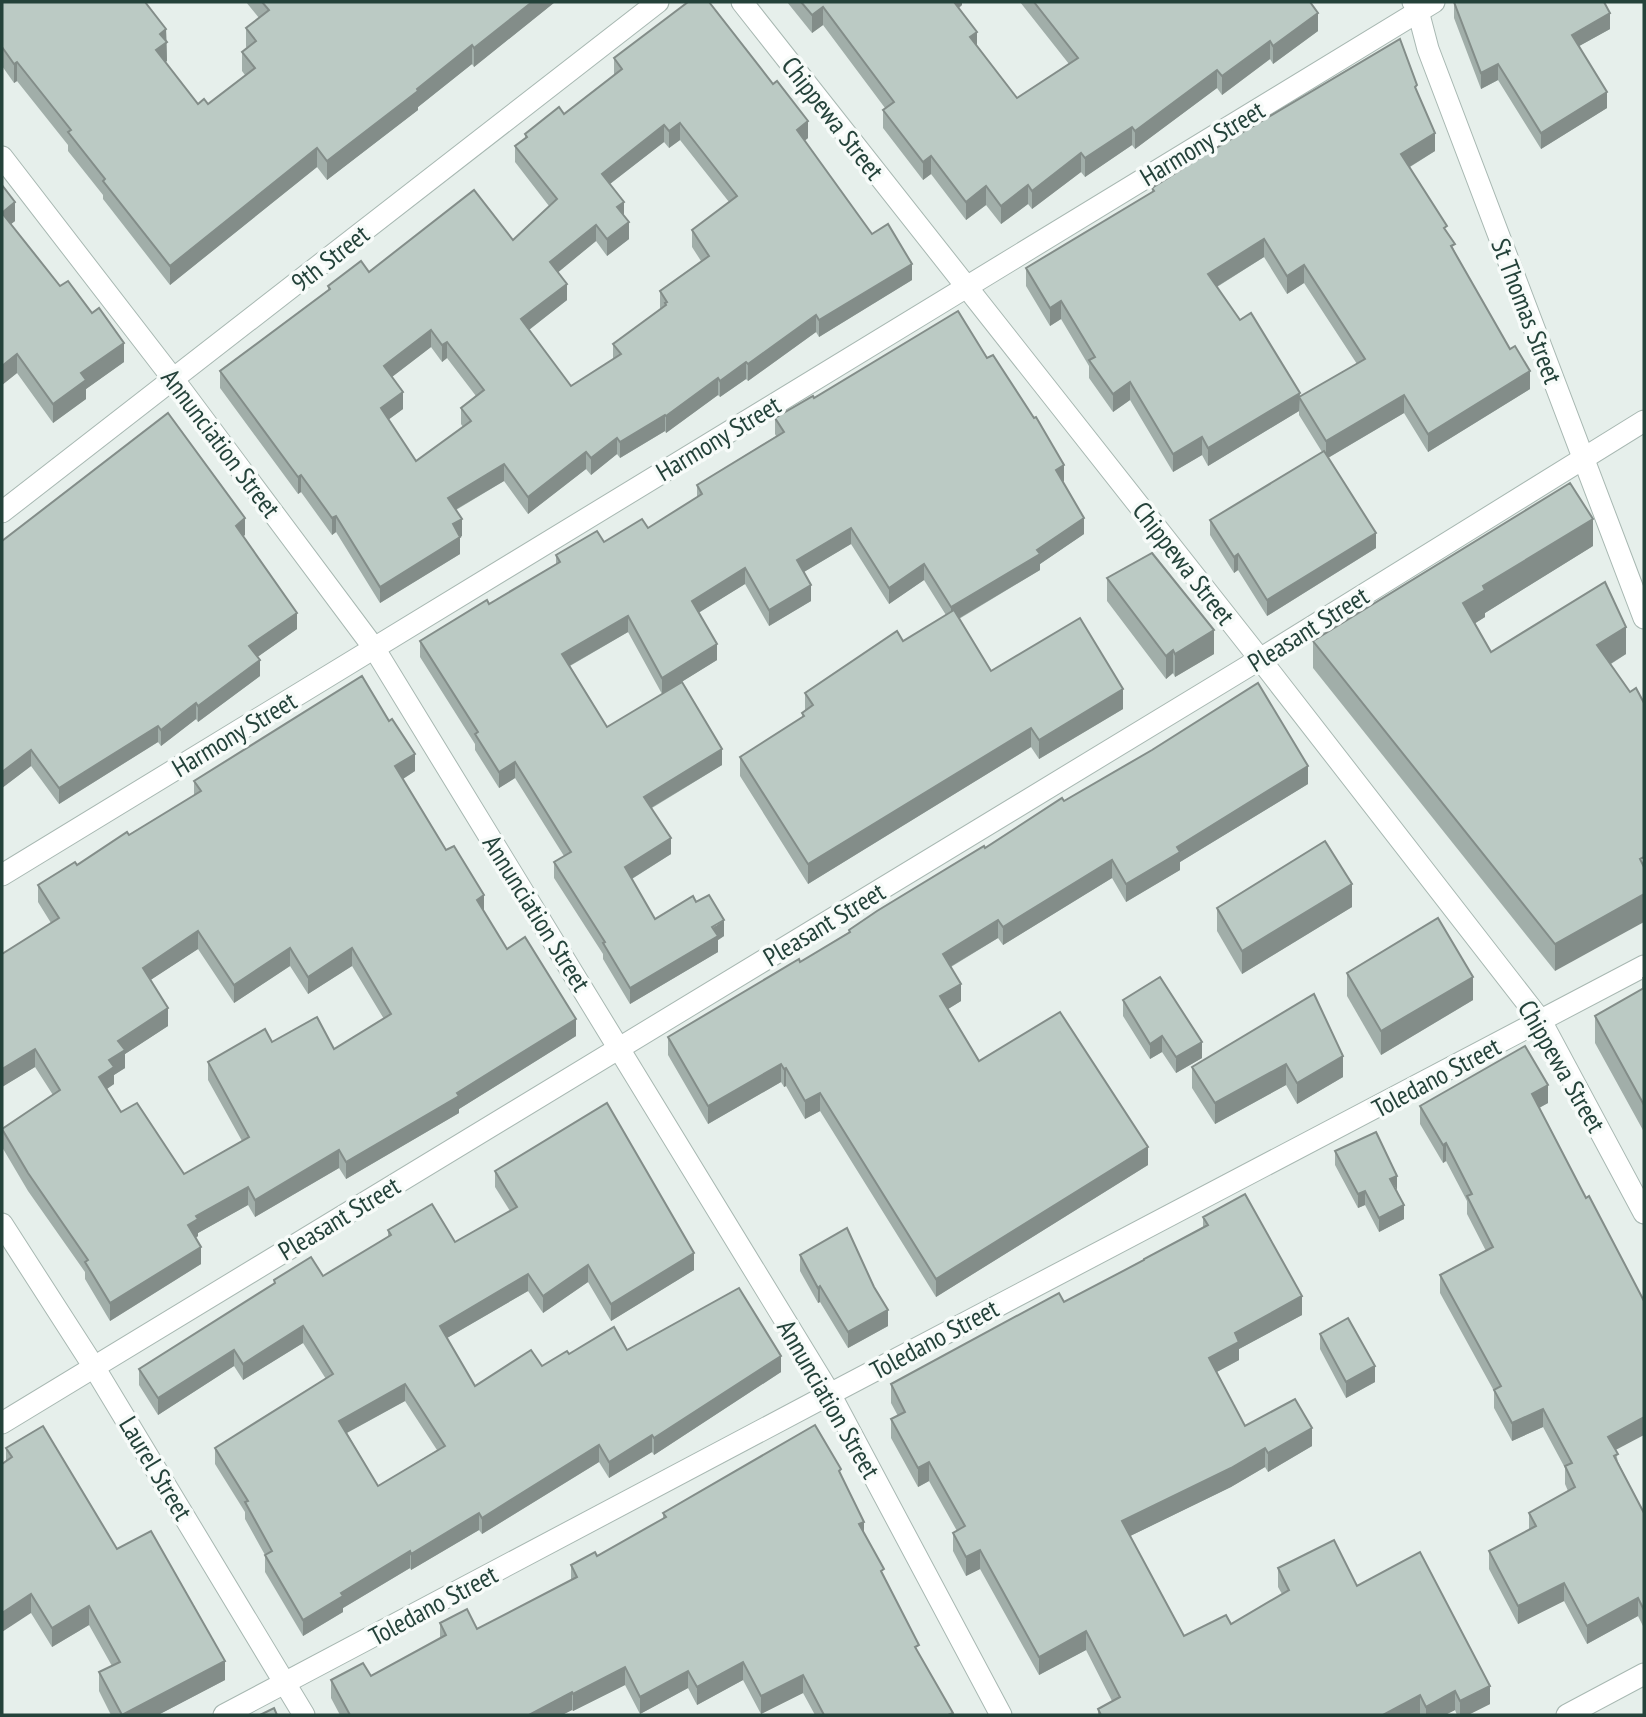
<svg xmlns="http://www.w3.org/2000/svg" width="1646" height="1717" viewBox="0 0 1646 1717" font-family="'PT Sans Narrow',sans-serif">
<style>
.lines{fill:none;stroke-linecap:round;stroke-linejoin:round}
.minor-casing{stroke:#a8b8b2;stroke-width:23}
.minor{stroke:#fff;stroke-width:21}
.wall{fill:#a1aea9;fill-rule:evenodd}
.shaded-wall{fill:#838d89}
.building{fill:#bbcac4;stroke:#838d89;stroke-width:2;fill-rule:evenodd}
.labels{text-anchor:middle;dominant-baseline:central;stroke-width:7;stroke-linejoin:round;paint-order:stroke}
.street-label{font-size:26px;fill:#24423a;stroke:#f7fbf9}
</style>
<rect width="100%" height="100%" fill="#e6efeb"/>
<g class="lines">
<defs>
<g id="minor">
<path d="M742,2L1260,659L1541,1021L1644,1213"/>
<path d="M1413,2L1418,11L1428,49L1644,618"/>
<path d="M2,157L174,380L374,648L830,1394L1001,1715"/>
<path d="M2,512L658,2"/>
<path d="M2,875L1434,2"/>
<path d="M2,1224L94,1367L304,1715"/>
<path d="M2,1423L1260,659L1644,421"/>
<path d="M224,1715L830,1394L1644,966"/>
<path d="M1567,1715L1644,1674"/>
</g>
</defs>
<use href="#minor" class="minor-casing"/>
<use href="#minor" class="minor"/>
</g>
<g class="wall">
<path d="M2,2L166,29L167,61L165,62L198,104H208L245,75L242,71V52L247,48L246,47V28L259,18L246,2H555L474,67L472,64L418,107V110L327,180L317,167L170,285L103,199V195L68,151V145L17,81L14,83L2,66Z"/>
<path d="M787,2H962V5L959,8L977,46L1017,98L1069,64L1020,2H1310L1318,31L1273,64L1270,59L1222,95L1217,88L1135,149L1132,145L1085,177L1081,172L1032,209L1028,204L1001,224L986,205L966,220L931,174L923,180L883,128V110L885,108L823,25L812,33Z"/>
<path d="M1454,2L1610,29L1579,46L1607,108L1541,149L1498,80L1481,89L1454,18Z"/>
<path d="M614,58L808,138L804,141L872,234L912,280L819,337L816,332L748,381L746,379L720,397L718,395L666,433L665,431L620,458L617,454L591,475L586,469L528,514L504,481L456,510L462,536L460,537V554L380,603L336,532L332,535L301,492L298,494L220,388V371L328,291V286L369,272L513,240L549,206L515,162V146L525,138V134L564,114L614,76ZM680,140L729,202L692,230V247L701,261L660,291V309L613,344V359L571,386L529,330L567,300L558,272L596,241L607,256L629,239L624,216L610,184L664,142L669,148ZM431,347L442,362L447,358L476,396L461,408V424L463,427L416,461L388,420L403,409L392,377Z"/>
<path d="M1417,92L1435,151L1410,167L1447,233L1455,252L1530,389L1428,452L1404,413L1328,458L1376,548L1267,616L1238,570L1234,573L1210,535V520L1322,452L1299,415V411L1208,466L1202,455L1173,472L1130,400L1113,412L1089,378V366L1061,319L1050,326L1026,286V268L1152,192V188ZM1264,257L1287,294L1304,283L1357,364L1300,397L1240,320L1217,287Z"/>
<path d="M2,185L15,221L11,224L60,286L124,362L86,389V399L53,423L17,373L2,385Z"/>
<path d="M814,398L1064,481H1063L1084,534L1040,564V570L959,619L991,671L1123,709L1039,759L1031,747L808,884L740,776V757L802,718V713L805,711V693L903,641L946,615L924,580L889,604L851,544L804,572L811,601L769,626L745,584L699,612L717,660L662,694L628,632L570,666L607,727L722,765L652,808L671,854L632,879L655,919L696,902L724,936L718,940V952L630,1004L603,959V954L554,878V862L564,856L515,778L499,788L475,750V744L420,657V641L489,604L556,564V555L604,542L648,528L697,498V485L776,436L775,434V418Z"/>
<path d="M245,535L243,536L297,629L257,657L260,676L198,722L196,719L161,746L158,742L59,804L31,766L2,788V541Z"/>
<path d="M1593,546L1485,613V617L1475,623L1491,652L1626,654L1611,664L1555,971L1313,668V641Z"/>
<path d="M1107,578L1214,654L1175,677L1173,673L1166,679L1107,601Z"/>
<path d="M415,771L403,779L446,850L507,949L576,1036L459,1109V1113L346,1179L339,1168L255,1217L248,1205L198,1233V1236L196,1238L201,1264L110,1321L85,1279V1272L28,1191L2,1147V1129L53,1095L35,1067L2,1087V954L51,923L38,902V885L77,865L194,796V781ZM198,949L234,1003L290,966L308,994L352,966L384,1019L334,1049L272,1042L208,1062V1080L242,1141L184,1174L121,1112L107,1089L114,1084V1075L125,1068V1054L168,1026L150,980Z"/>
<path d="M1308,784L1180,862V870L1126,902L1112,878L1003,945L998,938L951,967L961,1001L948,1009L979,1061L1148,1165L936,1297L820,1111L805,1119L786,1086L784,1087L781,1082L708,1124L668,1055V1037L800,962L849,932V930L1064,801Z"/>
<path d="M1352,907L1242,974L1217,931V908Z"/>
<path d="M1347,973L1473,1000L1381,1055L1347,996Z"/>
<path d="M1642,977H1644V1132L1595,1043V1016L1642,989Z"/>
<path d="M1314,994L1343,1077L1297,1104L1286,1085L1215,1124L1192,1088V1067Z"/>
<path d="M1123,1000L1202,1058L1176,1073L1162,1052L1150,1059L1123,1016Z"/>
<path d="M1548,1103L1540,1107L1618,1462L1644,1513V1628L1638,1616L1587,1644L1564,1601L1518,1624L1489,1569V1551L1529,1530V1513L1568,1491L1565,1484V1468L1543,1427L1512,1441L1494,1408V1391L1440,1293V1275L1486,1251L1467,1214V1201L1446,1161L1443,1163L1420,1124V1106Z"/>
<path d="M1335,1151L1397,1190L1404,1219L1379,1232L1365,1205L1358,1208L1335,1165Z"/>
<path d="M495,1171L694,1270L611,1321L588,1282L543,1313L528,1291L447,1338L475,1386L542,1366L569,1354L627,1350L781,1372L654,1455L652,1452L609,1478L599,1462L482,1534L479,1530L411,1570L410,1568L343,1608V1612L303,1636L265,1572V1555L245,1519V1512L215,1464V1448L326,1379L303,1343L243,1380L234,1366L158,1415L139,1385V1369L274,1284V1280L323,1276L388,1237V1230L455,1242L510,1211L495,1187ZM405,1401L437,1450L378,1486L347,1433Z"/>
<path d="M1203,1217L1302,1315L1239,1349V1360L1217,1372L1245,1426L1312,1446L1268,1472L1265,1467L1231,1487L1130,1536L1184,1636L1231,1624L1282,1594L1278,1587V1568L1357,1586L1490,1704L1468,1715H1457L1455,1710L1445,1715H1421L1420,1714L1417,1715H1098V1709L1112,1701L1086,1650L1039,1675L980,1569L966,1576L953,1551V1533L957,1531L929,1481L918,1487L891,1438V1419L898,1416L891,1403V1384L1064,1302L1144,1261V1259L1203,1227Z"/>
<path d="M800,1255L888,1326L848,1348L820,1302L818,1303L800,1271Z"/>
<path d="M1320,1334L1375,1382L1346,1398L1320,1349Z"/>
<path d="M6,1448L117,1549L225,1680L158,1715H111L99,1691V1672L112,1666L89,1625L52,1647L31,1613L6,1461Z"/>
<path d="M841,1476L864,1533L919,1654L953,1715H815L803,1693L761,1714L743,1680L697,1705L688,1688L640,1714L625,1685L573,1711L572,1710L562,1715H340L331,1698V1680L371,1676L440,1639V1623L477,1629L571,1581V1565L597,1556L663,1519V1513Z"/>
</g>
<g class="shaded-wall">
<path d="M532,2H555L474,67V48Z"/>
<path d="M950,2H962V5L950,14Z"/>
<path d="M823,7V25L812,33V15Z"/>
<path d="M1318,13V31L1273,64V46Z"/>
<path d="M1610,13V29L1572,50V35Z"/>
<path d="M166,29L167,61L156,69V50L160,34Z"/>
<path d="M977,32V51L970,37Z"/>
<path d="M1270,41V59L1222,95V76Z"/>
<path d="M472,45V64L418,107V110L327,180V161Z"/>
<path d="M17,62V81L14,83V64Z"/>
<path d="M1498,64V80L1481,89V73Z"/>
<path d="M1217,70V88L1135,149V131Z"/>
<path d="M1607,92V108L1541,149V133Z"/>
<path d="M808,121V138L797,147V130Z"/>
<path d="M680,123V140L669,148V131Z"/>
<path d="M664,125V142L602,190V174Z"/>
<path d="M1132,127V145L1085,177V158Z"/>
<path d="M1435,133V151L1401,172V154Z"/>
<path d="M317,148V167L170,285V266Z"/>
<path d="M1081,153V172L1032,209V191Z"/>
<path d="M931,156V174L923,180V162Z"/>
<path d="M1028,185V204L1001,224V206Z"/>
<path d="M986,186V205L966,220V202Z"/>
<path d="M15,202V221L2,231V213Z"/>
<path d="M624,202V219L617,207Z"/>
<path d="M629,222V239L607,256V239Z"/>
<path d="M596,225V241L550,279V262Z"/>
<path d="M1264,239V257L1208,292V274Z"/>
<path d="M912,264V280L819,337V320Z"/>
<path d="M1304,265V283L1287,294V276Z"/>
<path d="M567,284V300L521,336V319Z"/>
<path d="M1061,301V319L1050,326V308Z"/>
<path d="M816,315V332L748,381V364Z"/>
<path d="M431,330V347L384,383V366Z"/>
<path d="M447,342V358L442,362V345Z"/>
<path d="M124,343V362L86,389V399L53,423V404L81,373Z"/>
<path d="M17,354V373L2,385V366Z"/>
<path d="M746,362V379L720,397V381Z"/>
<path d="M1530,371V389L1428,452V434Z"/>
<path d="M718,378V395L666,433V416Z"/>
<path d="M1130,382V400L1113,412V394Z"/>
<path d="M403,392V409L381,425V408Z"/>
<path d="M1300,393L1299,411L1208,466V448Z"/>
<path d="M1404,395V413L1326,459V441Z"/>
<path d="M665,415V431L620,458V442Z"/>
<path d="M1202,437V455L1173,472V454Z"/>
<path d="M617,438V454L591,475V458Z"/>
<path d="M586,452V469L528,514V497Z"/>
<path d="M504,464V481L448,514V498Z"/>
<path d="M1064,465V481L1056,486V470Z"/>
<path d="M301,475V492L298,494V477Z"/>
<path d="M336,516V532L332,535V518Z"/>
<path d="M245,518V535L236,542V526Z"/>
<path d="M1084,518V534L1040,564V570L951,623V607Z"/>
<path d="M462,519V536L453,541V524Z"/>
<path d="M1593,519V546L1485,613V617L1463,631V603L1483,586Z"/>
<path d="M851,528V544L797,576V560Z"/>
<path d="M1376,533V548L1267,616V600Z"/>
<path d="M460,537V554L380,603V587Z"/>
<path d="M1238,554V570L1234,573V557Z"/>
<path d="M924,564V580L889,604V588Z"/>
<path d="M745,568V584L692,617V601Z"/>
<path d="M811,585V601L769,626V610Z"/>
<path d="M297,613V629L249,663V646Z"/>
<path d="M628,616V632L562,670V654Z"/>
<path d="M1626,627V654L1597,672V645Z"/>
<path d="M1214,630V654L1175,677V654Z"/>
<path d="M717,644V660L662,694V678Z"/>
<path d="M1173,650V673L1166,679V656Z"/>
<path d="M260,660V676L198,722V706Z"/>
<path d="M1123,689V709L1039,759V740Z"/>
<path d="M196,703V719L161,746V730Z"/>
<path d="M158,726V742L59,804V788Z"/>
<path d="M1031,728V747L808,884V864Z"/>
<path d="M722,749V765L644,812V797Z"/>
<path d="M31,750V766L2,788V772Z"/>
<path d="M415,754V771L395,784V766Z"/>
<path d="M515,762V778L499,788V772Z"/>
<path d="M1308,766V784L1180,862V870L1126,902V884L1177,847Z"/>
<path d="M671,838V854L625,883V867Z"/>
<path d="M1112,860V878L1003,945V927Z"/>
<path d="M1352,884V907L1242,974V951Z"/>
<path d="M1644,894V922L1555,971V944Z"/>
<path d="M484,895V913L477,900Z"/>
<path d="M724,920V936L718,940V952L630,1004V988Z"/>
<path d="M998,920V938L943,971V954Z"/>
<path d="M198,931V949L143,985V968Z"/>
<path d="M290,948V966L234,1003V985Z"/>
<path d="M352,948V966L308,994V977Z"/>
<path d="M1473,977V1000L1381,1055V1031Z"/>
<path d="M961,984V1001L940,1014V996Z"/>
<path d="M168,1008V1026L125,1054V1068L114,1075V1084L99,1094V1077L109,1060L118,1041Z"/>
<path d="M576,1019V1036L459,1109V1113L346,1179V1162Z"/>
<path d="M1162,1036V1052L1150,1059V1044Z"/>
<path d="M1202,1042V1058L1176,1073V1057Z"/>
<path d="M35,1049V1067L2,1087V1069Z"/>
<path d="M1343,1056V1077L1297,1104V1083Z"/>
<path d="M781,1064V1082L708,1124V1106Z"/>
<path d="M1286,1064V1085L1215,1124V1103Z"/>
<path d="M786,1068V1086L784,1087V1069Z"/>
<path d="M1548,1085V1103L1532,1112V1094Z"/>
<path d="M820,1093V1111L805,1119V1101Z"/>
<path d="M1446,1143V1161L1443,1163V1145Z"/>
<path d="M1148,1147V1165L936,1297V1279Z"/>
<path d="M339,1150V1168L255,1217V1200Z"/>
<path d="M1397,1176V1190L1390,1179Z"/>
<path d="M248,1187V1205L198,1233V1236L188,1242V1225L196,1216Z"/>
<path d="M1365,1191V1205L1358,1208V1194Z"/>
<path d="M1404,1205V1219L1379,1232V1218Z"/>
<path d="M201,1247V1264L110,1321V1303Z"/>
<path d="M694,1253V1270L611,1321V1304Z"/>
<path d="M588,1265V1282L543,1313V1296Z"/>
<path d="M528,1274V1291L440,1342V1326Z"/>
<path d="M820,1286V1302L818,1303V1288Z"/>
<path d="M1302,1296V1315L1239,1349V1360L1209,1376V1358L1235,1333Z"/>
<path d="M888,1310V1326L848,1348V1332Z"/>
<path d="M303,1326V1343L243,1380V1364Z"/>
<path d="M234,1350V1366L158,1415V1398Z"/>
<path d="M781,1356V1372L654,1455V1438Z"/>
<path d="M1375,1366V1382L1346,1398V1382Z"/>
<path d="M405,1384V1401L339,1437V1421Z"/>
<path d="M1543,1409V1427L1512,1441V1423Z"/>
<path d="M1644,1417V1435L1608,1454V1437Z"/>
<path d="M1312,1428V1446L1268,1472V1453Z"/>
<path d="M652,1435V1452L609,1478V1462Z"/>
<path d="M599,1445V1462L482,1534V1518Z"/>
<path d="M1265,1448V1467L1231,1487L1122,1540V1521Z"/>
<path d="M929,1462V1481L918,1487V1468Z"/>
<path d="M479,1513V1530L411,1570V1554Z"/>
<path d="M864,1522V1539L859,1524Z"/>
<path d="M980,1550V1569L966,1576V1557Z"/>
<path d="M410,1551V1568L343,1608V1612L303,1636V1620L341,1593Z"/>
<path d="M1564,1583V1601L1518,1624V1606Z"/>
<path d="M31,1594V1613L2,1632V1613Z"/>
<path d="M1638,1598V1616L1587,1644V1626Z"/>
<path d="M89,1606V1625L52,1647V1628Z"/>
<path d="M1086,1631V1650L1039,1675V1657Z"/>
<path d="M225,1661V1680L158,1715H122Z"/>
<path d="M743,1662V1680L697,1705V1687Z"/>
<path d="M625,1667V1685L573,1711V1694Z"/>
<path d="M688,1671V1688L640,1714V1697Z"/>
<path d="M803,1675V1693L761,1714V1696Z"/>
<path d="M1490,1686V1704L1468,1715H1460V1701Z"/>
<path d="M1455,1691V1710L1445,1715H1426V1707Z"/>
<path d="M572,1692V1710L562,1715H529Z"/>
<path d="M1420,1695V1714L1417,1715H1383Z"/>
</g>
<g class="building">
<path d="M2,2H145L166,29L160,34L167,42L156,50L198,104L204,99L208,104L255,68L242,52L256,41L246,28L269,10L262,2H532L474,48L472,45L417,89L418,91L327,161L317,148L170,266L103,181L105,179L68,132L71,130L17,62L14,64L2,47Z"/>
<path d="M688,2H709L773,84L777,81L808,121L797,130L872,234L888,224L912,264L819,320L816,315L748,364L746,362L720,381L718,378L666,416L665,415L620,442L617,438L591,458L586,452L528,497L504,464L448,498L462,519L453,524L460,537L380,587L336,516L332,518L301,475L298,477L220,371L330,289L328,286L361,261L369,272L474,190L513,240L557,199L515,146L527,137L525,134L559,107L564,114L622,69L614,58ZM680,123L737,196L692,230L709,256L660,291L667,302L665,303L666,305L613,344L621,354L571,386L521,319L567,284L550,262L596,225L607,239L629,222L617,207L624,202L602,174L664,125L669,131ZM431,330L442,345L447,342L484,390L461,408L471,421L416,461L381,408L403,392L384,366Z"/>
<path d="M801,2H954L977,32L970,37L1017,98L1078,58L1034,2H1310L1318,13L1273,46L1270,41L1222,76L1217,70L1135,131L1132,127L1085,158L1081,153L1032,191L1028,185L1001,206L986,186L966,202L931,156L923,162L883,110L894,102L823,7L812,15Z"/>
<path d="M1454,2H1604L1610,13L1572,35L1607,92L1541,133L1498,64L1481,73Z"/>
<path d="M1400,39L1417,85L1415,87L1435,133L1401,154L1447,226L1444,228L1455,244L1451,246L1510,349L1515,346L1530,371L1428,434L1404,395L1326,441L1299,397L1365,359L1304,265L1287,276L1264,239L1208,274L1240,320L1251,313L1300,393L1208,448L1202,437L1173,454L1130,382L1113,394L1089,360L1095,357L1061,301L1050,308L1026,268L1154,191L1152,188L1201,157Z"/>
<path d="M2,185L15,202L2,213L60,286L68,281L92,313L99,308L124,343L81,373L86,380L53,404L17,354L2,366Z"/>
<path d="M958,311L987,358L993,355L1034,418L1036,417L1064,465L1056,470L1084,518L1037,550L1040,554L951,607L924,564L889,588L851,528L797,560L811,585L769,610L745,568L692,601L717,644L662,678L628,616L562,654L607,727L682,682L722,749L644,797L671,838L625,867L655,919L693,896L696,902L709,895L724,920L712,927L718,936L630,988L603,943L605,942L554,862L571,852L515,762L499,772L475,734L478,732L420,641L487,600L489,604L560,562L556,555L597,531L604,542L642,519L648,528L702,494L697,485L784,432L775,418L813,396L814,398Z"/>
<path d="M168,413L245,518L236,526L297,613L249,646L260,660L198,706L196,703L161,730L158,726L59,788L31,750L2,772V541Z"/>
<path d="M1324,451L1376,533L1267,600L1238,554L1234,557L1210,520Z"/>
<path d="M1570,483L1593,519L1483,586L1485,590L1463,603L1491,652L1605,582L1626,627L1597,645L1630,692L1636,688L1644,703V857L1640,859L1644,867V894L1555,944L1313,641Z"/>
<path d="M1152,553L1214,630L1175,654L1173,650L1166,656L1107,578Z"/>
<path d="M954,610L991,671L1080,618L1123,689L1039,740L1031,728L808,864L740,757L804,716L802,713L813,705L805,693L897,631L903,641Z"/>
<path d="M362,676L389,721L392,719L415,754L395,766L446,850L454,846L484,895L477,900L507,949L525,937L576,1019L457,1093L459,1096L346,1162L339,1150L255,1200L248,1187L196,1216L198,1219L188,1225L201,1247L110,1303L85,1262L88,1260L28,1173L2,1129L60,1090L35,1049L2,1069V954L59,918L38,885L75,862L77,865L127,832L129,835L201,791L194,781ZM198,931L234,985L290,948L308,977L352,948L391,1014L334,1049L317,1017L272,1042L265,1029L208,1062L249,1137L184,1174L137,1103L121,1112L99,1077L114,1067L109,1060L125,1050L118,1041L168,1008L143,968Z"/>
<path d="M1258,683L1308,766L1177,847L1180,852L1126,884L1112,860L1003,927L998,920L943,954L961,984L940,996L979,1061L1060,1012L1148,1147L936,1279L820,1093L805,1101L786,1068L784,1069L781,1064L708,1106L668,1037L799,959L800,962L850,932L849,930L877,911L984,846L985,848L1062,798L1064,801L1152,750Z"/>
<path d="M1325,841L1352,884L1242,951L1217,908Z"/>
<path d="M1438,918L1473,977L1381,1031L1347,973Z"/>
<path d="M1160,977L1202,1042L1176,1057L1162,1036L1150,1044L1123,1000Z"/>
<path d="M1644,988V1105L1595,1016Z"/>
<path d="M1314,994L1343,1056L1297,1083L1286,1064L1215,1103L1192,1067Z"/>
<path d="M1525,1046L1548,1085L1532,1094L1586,1198L1589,1196L1644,1301V1417L1608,1437L1618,1454L1614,1456L1644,1513V1610L1638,1598L1587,1626L1564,1583L1518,1606L1489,1551L1536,1526L1529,1513L1575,1487L1565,1466L1572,1463L1543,1409L1512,1423L1494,1390L1501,1386L1440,1275L1493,1247L1467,1196L1472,1194L1446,1143L1443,1145L1420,1106Z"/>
<path d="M607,1103L694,1253L611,1304L588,1265L543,1296L528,1274L440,1326L475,1386L531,1350L542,1366L567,1351L569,1354L614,1327L627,1350L739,1288L781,1356L654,1438L652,1435L609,1462L599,1445L482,1518L479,1513L411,1554L410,1551L341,1593L343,1596L303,1620L265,1555L272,1551L245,1502L248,1501L215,1448L333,1374L303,1326L243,1364L234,1350L158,1398L139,1369L275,1283L274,1280L311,1257L323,1276L391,1235L388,1230L432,1204L455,1242L517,1207L495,1171ZM405,1384L445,1446L378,1486L339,1421Z"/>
<path d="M1376,1132L1397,1176L1390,1179L1404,1205L1379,1218L1365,1191L1358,1194L1335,1151Z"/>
<path d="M1245,1194L1302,1296L1235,1333L1239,1342L1209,1358L1245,1426L1295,1399L1312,1428L1268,1453L1265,1448L1231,1468L1122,1521L1184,1636L1226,1615L1231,1624L1289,1590L1278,1568L1334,1540L1357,1586L1420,1552L1490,1686L1460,1701L1455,1691L1426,1707L1420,1695L1383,1715H1101L1098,1709L1120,1697L1086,1631L1039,1657L980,1550L966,1557L953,1533L965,1526L929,1462L918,1468L891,1419L905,1412L891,1384L1059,1293L1064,1302L1144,1260V1259L1208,1225L1203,1217Z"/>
<path d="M847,1228L874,1287L888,1310L848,1332L820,1286L818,1288L800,1255Z"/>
<path d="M1348,1318L1375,1366L1346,1382L1320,1334Z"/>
<path d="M815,1425L841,1469L839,1471L864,1522L859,1524L884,1569L881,1571L919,1645L915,1647L953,1713L948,1715H824L803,1675L761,1696L743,1662L697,1687L688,1671L640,1697L625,1667L573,1694L572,1692L529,1715H350L331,1680L363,1663L371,1676L446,1635L440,1623L467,1609L477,1629L577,1577L571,1565L595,1552L597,1556L666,1517L663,1513Z"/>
<path d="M43,1426L117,1549L151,1531L225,1661L122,1715L99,1672L120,1662L89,1606L52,1628L31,1594L2,1613V1464L12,1457L6,1448Z"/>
<path d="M274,1708L277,1715H260Z"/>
</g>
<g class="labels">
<g class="street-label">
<text transform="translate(833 118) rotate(52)">Chippewa Street</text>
<text transform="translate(1202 143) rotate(-31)">Harmony Street</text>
<text transform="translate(330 258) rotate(-38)">9th Street</text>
<text transform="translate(1527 311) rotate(69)">St Thomas Street</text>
<text transform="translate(718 438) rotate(-31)">Harmony Street</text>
<text transform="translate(221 443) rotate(53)">Annunciation Street</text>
<text transform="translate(1184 563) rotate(52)">Chippewa Street</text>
<text transform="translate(1308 629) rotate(-32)">Pleasant Street</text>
<text transform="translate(234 734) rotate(-31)">Harmony Street</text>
<text transform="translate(537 913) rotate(58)">Annunciation Street</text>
<text transform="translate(824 924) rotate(-31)">Pleasant Street</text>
<text transform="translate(1562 1066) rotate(60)">Chippewa Street</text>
<text transform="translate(1436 1077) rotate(-28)">Toledano Street</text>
<text transform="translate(339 1218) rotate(-31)">Pleasant Street</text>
<text transform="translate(934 1339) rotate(-28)">Toledano Street</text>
<text transform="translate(829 1399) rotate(60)">Annunciation Street</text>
<text transform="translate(156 1468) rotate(59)">Laurel Street</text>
<text transform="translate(433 1605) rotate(-28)">Toledano Street</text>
</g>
</g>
<rect width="1646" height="1717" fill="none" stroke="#24423a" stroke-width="7"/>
</svg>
